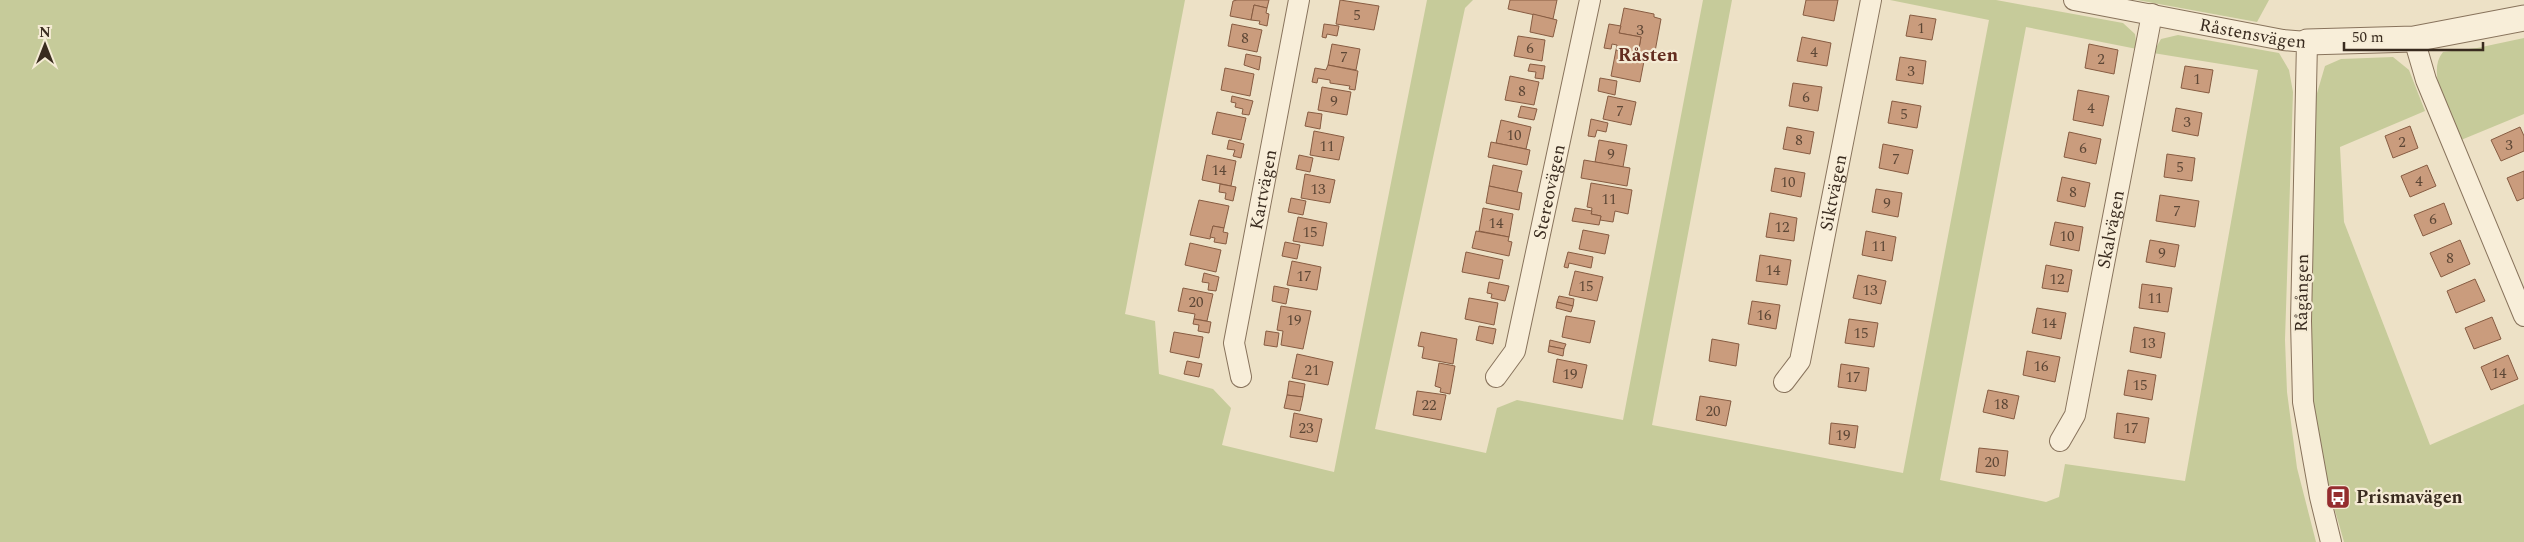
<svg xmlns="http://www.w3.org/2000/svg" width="2524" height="542" viewBox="0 0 2524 542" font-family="Spectral,serif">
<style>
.green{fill:#c6cb9a}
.building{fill:#ca9c7d;stroke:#875c42}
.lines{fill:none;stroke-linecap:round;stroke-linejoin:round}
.minor-casing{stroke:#88735c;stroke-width:22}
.tertiary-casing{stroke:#88735c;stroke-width:27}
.minor{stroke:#f8eed9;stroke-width:20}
.tertiary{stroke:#f8eed9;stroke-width:25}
.labels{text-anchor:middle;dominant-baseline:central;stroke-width:4.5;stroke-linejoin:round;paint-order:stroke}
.number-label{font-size:15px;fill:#5d4736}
.street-label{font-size:18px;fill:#392b1f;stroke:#f5ebd5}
.poi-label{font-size:18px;font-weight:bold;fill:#392b1f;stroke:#f5ebd5;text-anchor:start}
.neighbourhood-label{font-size:19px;font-weight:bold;fill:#642d20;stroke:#f5ebd5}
</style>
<rect width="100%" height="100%" fill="#ede1c6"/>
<g class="green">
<path d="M0,0H1185L1125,314L1155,321L1159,374L1213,389L1231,408L1222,445L1334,472L1427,0H1473L1465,8L1375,429L1486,453L1497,408L1517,400L1623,420L1703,0H1732L1652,425L1903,473L1989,20L1890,0H1996L2123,23L2135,34L2137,49L2026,27L1940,480L2046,502L2059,497L2065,464L2185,481L2258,70L2153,53L2161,39L2178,35L2279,53L2289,70L2293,92L2285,340L2287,392L2297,468L2316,542H0Z"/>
<path d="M2137,0H2269L2257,22Z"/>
<path d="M2524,38V114L2461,140C2451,116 2425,73 2443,52L2477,48Z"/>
<path d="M2393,57L2409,70L2425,111L2340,147L2344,222L2430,445L2524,404V542H2344C2332,498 2315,452 2311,406C2302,305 2311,201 2315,100L2325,66L2341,59Z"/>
</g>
<g class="building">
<path d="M1237,0H1269L1267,8L1254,5L1251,20L1230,16L1233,1Z"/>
<path d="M1340,0L1379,6L1374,30L1336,24Z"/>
<path d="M1510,0H1557L1553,19L1508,9Z"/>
<path d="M1806,0H1838L1834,21L1803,15Z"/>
<path d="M1254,5L1267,8L1266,13L1269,14L1267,26L1259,24L1260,21L1251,20Z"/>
<path d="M1624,8L1654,14V17L1661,19L1654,57L1638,54L1641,37L1619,33Z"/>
<path d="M1533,14L1557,20L1553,37L1530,32Z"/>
<path d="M1910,15L1936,19L1932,40L1906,36Z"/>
<path d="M1232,24L1262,30L1257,52L1228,46Z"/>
<path d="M1324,24L1339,26L1337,36L1327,34L1326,38L1322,37Z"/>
<path d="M1609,24L1621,26L1619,33L1641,37L1638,54L1616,50L1617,45L1612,44L1611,49L1604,48Z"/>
<path d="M1518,36L1545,40L1542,61L1514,56Z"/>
<path d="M1802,37L1831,43L1827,66L1797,61Z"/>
<path d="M1332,44L1360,49L1356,70L1328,65Z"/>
<path d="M2089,44L2118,50L2114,74L2085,68Z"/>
<path d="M1616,50L1645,56L1640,82L1611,76Z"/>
<path d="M1246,54L1261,57L1259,70L1244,65Z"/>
<path d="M1900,57L1926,61L1923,84L1896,80Z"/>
<path d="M1530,64L1545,66L1543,79L1535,78L1536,72L1528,71Z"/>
<path d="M1328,65L1358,71L1355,90L1349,89L1350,86L1330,83V80L1318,78L1317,83L1312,82L1315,68L1326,70Z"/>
<path d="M2185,66L2213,70L2209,93L2181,88Z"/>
<path d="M1225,68L1254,74L1250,96L1221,90Z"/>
<path d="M1510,76L1539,82L1534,105L1505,100Z"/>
<path d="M1600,78L1617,81L1615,95L1598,91Z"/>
<path d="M1793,83L1822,87L1818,111L1789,106Z"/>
<path d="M1322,87L1351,92L1347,115L1318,110Z"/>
<path d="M2078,90L2109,96L2103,126L2073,120Z"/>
<path d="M1232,96L1253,101L1249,115L1242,114L1243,109L1235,107L1236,103L1231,102Z"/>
<path d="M1608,96L1636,102L1631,125L1603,119Z"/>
<path d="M1892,101L1921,106L1917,128L1888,123Z"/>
<path d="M1521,106L1537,109L1534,120L1518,117Z"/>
<path d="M2176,108L2202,113L2198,136L2172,131Z"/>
<path d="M1217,112L1246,118L1241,140L1212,134Z"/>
<path d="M1308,112L1322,114L1320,129L1305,126Z"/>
<path d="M1591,119L1608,123L1606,132L1597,130L1595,137L1588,136Z"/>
<path d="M1501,120L1531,127L1526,149L1496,143Z"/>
<path d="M2410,126L2418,148L2393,158L2385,136Z"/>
<path d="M1787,127L1814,132L1810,154L1783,149Z"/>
<path d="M2520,127L2524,136V151L2501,161L2491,140Z"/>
<path d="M1314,131L1344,137L1339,160L1310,155Z"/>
<path d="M2069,132L2101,139L2096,164L2064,157Z"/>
<path d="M1229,140L1244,144L1241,158L1233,156L1235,150L1227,149Z"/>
<path d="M1599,140L1627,145L1623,167L1595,162Z"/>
<path d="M1491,142L1530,150L1527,165L1488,157Z"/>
<path d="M1883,144L1913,150L1908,174L1879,168Z"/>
<path d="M2167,154L2195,158L2192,181L2164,177Z"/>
<path d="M1207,155L1236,161L1231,186L1202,180Z"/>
<path d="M1299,155L1313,158L1310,172L1296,169Z"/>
<path d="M1584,160L1630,168L1627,186L1581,178Z"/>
<path d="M1493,165L1522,171L1517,192L1489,186Z"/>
<path d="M2427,165L2436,186L2410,197L2401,176Z"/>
<path d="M1775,168L1805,173L1801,197L1771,191Z"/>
<path d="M2524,171V198L2517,201L2507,178Z"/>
<path d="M1305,174L1335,180L1330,203L1301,198Z"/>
<path d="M2062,177L2090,183L2085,207L2057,201Z"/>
<path d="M1591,183L1632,190L1628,214L1615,211L1613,222L1600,220L1601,216L1591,214L1592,208L1587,207Z"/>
<path d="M1220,184L1236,187L1233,201L1225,199L1226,193L1219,192Z"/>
<path d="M1489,186L1522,193L1519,210L1486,203Z"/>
<path d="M1876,189L1902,193L1898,217L1872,212Z"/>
<path d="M2160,195L2199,201L2195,227L2156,221Z"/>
<path d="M1291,198L1306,201L1303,215L1288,212Z"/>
<path d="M1199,200L1229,206L1224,228L1213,226L1210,239L1190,235Z"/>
<path d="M2444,203L2452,224L2423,236L2414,215Z"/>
<path d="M1483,208L1513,214L1509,237L1479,231Z"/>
<path d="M1575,208L1592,211L1591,214L1601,216L1599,225L1572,221Z"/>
<path d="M1770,213L1797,218L1794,241L1766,237Z"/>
<path d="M1298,217L1327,223L1323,246L1293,241Z"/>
<path d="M2055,222L2083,227L2079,251L2050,245Z"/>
<path d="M1213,226L1224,228L1223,232L1228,233L1226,244L1214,242L1215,238L1210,237Z"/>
<path d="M1583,230L1609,235L1605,254L1579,249Z"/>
<path d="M1476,231L1509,237L1508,241L1512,242L1509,256L1472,248Z"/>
<path d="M1866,231L1896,237L1892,261L1862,255Z"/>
<path d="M2150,240L2179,245L2175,267L2146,262Z"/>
<path d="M2460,240L2470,264L2441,277L2430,253Z"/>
<path d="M1285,242L1300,245L1297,259L1282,256Z"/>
<path d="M1190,243L1221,250L1216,272L1185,265Z"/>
<path d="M1466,252L1503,260L1499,279L1462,272Z"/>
<path d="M1568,252L1593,257L1591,268L1569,263L1568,268L1564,267Z"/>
<path d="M1760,255L1791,260L1787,285L1756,281Z"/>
<path d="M1292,261L1321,267L1317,290L1287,285Z"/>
<path d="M2046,265L2072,270L2068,292L2042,288Z"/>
<path d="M1575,271L1603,277L1597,301L1569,295Z"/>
<path d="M1204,273L1219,277L1216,291L1208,290L1209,283L1202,282Z"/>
<path d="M1858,275L1886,281L1881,304L1853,298Z"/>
<path d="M2475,279L2485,301L2456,313L2447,291Z"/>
<path d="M1489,282L1509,286L1505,301L1491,298L1492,294L1487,293Z"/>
<path d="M2142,284L2172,288L2168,312L2139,308Z"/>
<path d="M1274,286L1289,289L1286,304L1272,301Z"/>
<path d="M1183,288L1213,294L1207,321L1194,319L1195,314L1178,311Z"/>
<path d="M1559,296L1574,299L1573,306L1557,302Z"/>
<path d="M1469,298L1498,303L1494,325L1465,319Z"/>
<path d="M1752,301L1780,305L1776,329L1748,324Z"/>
<path d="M1557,302L1573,306L1571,312L1556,308Z"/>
<path d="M1281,306L1311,311L1303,349L1281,345L1283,331L1277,330Z"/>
<path d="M2037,308L2066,313L2061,339L2032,333Z"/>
<path d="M1566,316L1595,321L1590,343L1562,337Z"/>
<path d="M2492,317L2501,339L2474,349L2465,328Z"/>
<path d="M1194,319L1211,322L1209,333L1198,331L1199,325L1193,324Z"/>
<path d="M1849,319L1878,323L1874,347L1845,343Z"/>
<path d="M1479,326L1496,329L1493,344L1476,340Z"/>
<path d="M2134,327L2165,333L2161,358L2130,352Z"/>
<path d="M1266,331L1279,333L1277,347L1264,345Z"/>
<path d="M1174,332L1203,337L1199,358L1170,352Z"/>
<path d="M1421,332L1457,339L1453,364L1422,358L1424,347L1418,346Z"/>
<path d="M1712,339L1739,344L1736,366L1709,361Z"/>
<path d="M1550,340L1566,344L1564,349L1549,346Z"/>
<path d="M1549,346L1564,349L1563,356L1548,352Z"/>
<path d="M2027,351L2060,357L2055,382L2023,375Z"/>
<path d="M1297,354L1333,362L1328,385L1292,378Z"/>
<path d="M2508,355L2518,379L2491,390L2481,367Z"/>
<path d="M1557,359L1587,365L1582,388L1553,382Z"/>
<path d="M1187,361L1202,364L1199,377L1184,374Z"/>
<path d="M1439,363L1455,366L1450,394L1440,392L1441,388L1435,386Z"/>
<path d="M1841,364L1869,368L1866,391L1838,387Z"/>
<path d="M2128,370L2156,375L2152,400L2124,395Z"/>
<path d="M1289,381L1305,384L1303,397L1287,395Z"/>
<path d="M1988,390L2019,396L2014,419L1983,412Z"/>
<path d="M1417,391L1446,395L1441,420L1413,415Z"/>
<path d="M1287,395L1303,397L1300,411L1284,408Z"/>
<path d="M1700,396L1731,401L1726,426L1696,420Z"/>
<path d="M1294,413L1322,419L1317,442L1290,437Z"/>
<path d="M2117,413L2149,418L2145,443L2114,438Z"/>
<path d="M1831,423L1858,426L1855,448L1829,444Z"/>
<path d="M1979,448L2008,451L2005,476L1976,472Z"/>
</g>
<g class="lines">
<defs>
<g id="minor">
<path id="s1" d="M2074,0L2283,40L2307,42L2301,321L2303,402L2320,497L2331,542"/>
<path d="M2414,39L2426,80L2524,316"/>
<path id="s2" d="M1241,377L1234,343L1299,0"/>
<path id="s3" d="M1496,377L1515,351L1590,0"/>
<path id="s4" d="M1784,382L1800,361L1871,0"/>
<path id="s5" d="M2060,441L2075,415L2152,14"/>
</g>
<path id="tertiary" d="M2307,42L2414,39L2524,18"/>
</defs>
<use href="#minor" class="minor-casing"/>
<use href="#tertiary" class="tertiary-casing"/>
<use href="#minor" class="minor"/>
<use href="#tertiary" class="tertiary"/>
</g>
<defs>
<symbol id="bus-square" viewBox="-11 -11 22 22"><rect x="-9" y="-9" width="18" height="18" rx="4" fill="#952d2f" stroke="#f5ebd5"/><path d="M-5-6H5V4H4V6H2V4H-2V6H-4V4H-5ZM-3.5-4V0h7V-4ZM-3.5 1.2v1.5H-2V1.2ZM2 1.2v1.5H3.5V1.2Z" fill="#fff"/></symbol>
</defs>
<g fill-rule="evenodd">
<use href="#bus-square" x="2324" y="483" width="28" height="28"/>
</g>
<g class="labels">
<g class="number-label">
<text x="1357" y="15">5</text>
<text x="1921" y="28">1</text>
<text x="1640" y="30">3</text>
<text x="1245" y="38">8</text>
<text x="1530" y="48">6</text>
<text x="1814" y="52">4</text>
<text x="1344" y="57">7</text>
<text x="2101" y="59">2</text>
<text x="1911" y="71">3</text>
<text x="2197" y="79">1</text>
<text x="1522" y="91">8</text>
<text x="1806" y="97">6</text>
<text x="1334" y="101">9</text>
<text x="2091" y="108">4</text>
<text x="1620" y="111">7</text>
<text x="1904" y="114">5</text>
<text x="2187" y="122">3</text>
<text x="1514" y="135">10</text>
<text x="1799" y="140">8</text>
<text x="2402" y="142">2</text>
<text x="2509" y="145">3</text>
<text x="1327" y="146">11</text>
<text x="2083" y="148">6</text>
<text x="1611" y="154">9</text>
<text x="1896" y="159">7</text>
<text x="2180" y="167">5</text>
<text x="1219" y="170">14</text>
<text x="2419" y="181">4</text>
<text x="1788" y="182">10</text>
<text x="1318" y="189">13</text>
<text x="2073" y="192">8</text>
<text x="1609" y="199">11</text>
<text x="1887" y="203">9</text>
<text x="2177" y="211">7</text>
<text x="2433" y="219">6</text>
<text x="1496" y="223">14</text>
<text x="1782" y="227">12</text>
<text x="1310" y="232">15</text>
<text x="2067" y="236">10</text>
<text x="1879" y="246">11</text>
<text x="2162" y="253">9</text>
<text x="2450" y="258">8</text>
<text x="1773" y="270">14</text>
<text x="1304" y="276">17</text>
<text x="2057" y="279">12</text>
<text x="1586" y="286">15</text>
<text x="1870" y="290">13</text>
<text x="2155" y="298">11</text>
<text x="1196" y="302">20</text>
<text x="1764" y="315">16</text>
<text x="1294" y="320">19</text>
<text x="2049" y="323">14</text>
<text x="1861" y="333">15</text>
<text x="2148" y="343">13</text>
<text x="2041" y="366">16</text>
<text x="1312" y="370">21</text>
<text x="2499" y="373">14</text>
<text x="1570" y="374">19</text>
<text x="1853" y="377">17</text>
<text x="2140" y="385">15</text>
<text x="2001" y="404">18</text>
<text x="1429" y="405">22</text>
<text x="1713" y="411">20</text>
<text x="1306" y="428">23</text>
<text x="2131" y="428">17</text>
<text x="1843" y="435">19</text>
<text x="1992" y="462">20</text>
</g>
<g class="street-label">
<text stroke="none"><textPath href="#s1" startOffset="182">Råstensvägen</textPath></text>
<text stroke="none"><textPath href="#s2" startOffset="191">Kartvägen</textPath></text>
<text stroke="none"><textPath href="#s3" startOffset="195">Stereovägen</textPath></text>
<text stroke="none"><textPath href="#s4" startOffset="198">Siktvägen</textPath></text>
<text stroke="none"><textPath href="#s5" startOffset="219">Skalvägen</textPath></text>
<text transform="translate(2302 293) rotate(-89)">Rågången</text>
</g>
<g class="poi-label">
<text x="2356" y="497">Prismavägen</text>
</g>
<g class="neighbourhood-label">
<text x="1648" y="55">Råsten</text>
</g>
</g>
<g transform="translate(45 45)" stroke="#f5ebd5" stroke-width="4" paint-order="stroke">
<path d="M0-4L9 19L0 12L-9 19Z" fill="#392b1f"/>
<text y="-8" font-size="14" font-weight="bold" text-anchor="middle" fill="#392b1f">N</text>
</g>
<path d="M2344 42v8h139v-8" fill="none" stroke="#392b1f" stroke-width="2.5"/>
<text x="2352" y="42" font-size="15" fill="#392b1f" stroke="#f5ebd5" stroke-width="4" paint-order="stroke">50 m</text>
</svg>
